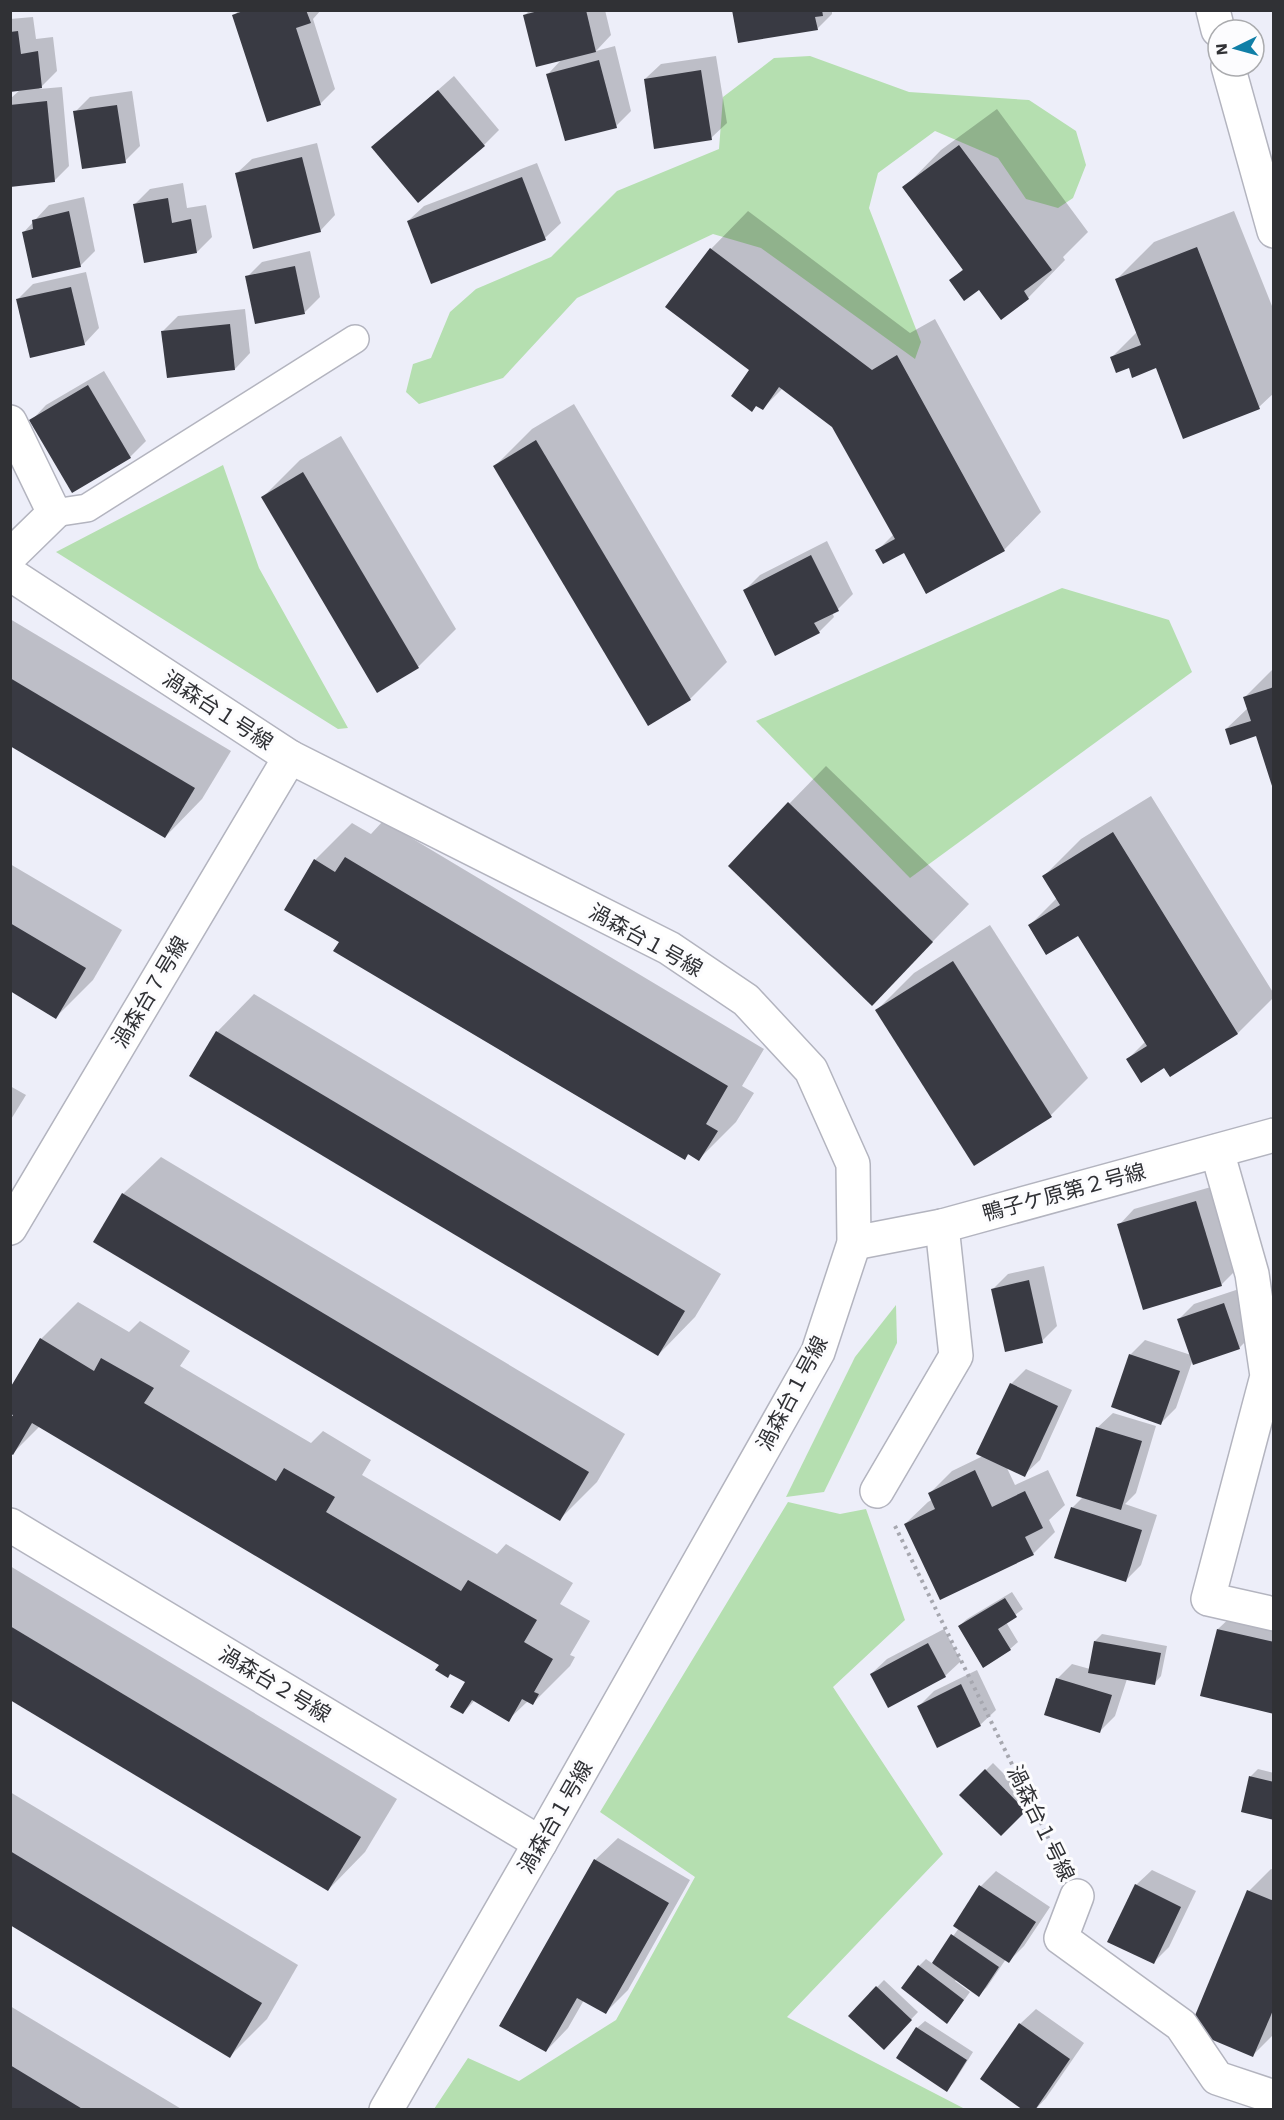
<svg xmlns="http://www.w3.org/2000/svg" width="1284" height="2120" viewBox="0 0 1284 2120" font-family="'Work Sans','Noto Sans JP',sans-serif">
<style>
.green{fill:#b5dfb0}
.shadow{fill:#0003}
.building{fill:#393a43}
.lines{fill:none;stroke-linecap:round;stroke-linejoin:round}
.lane-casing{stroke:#b3b4bf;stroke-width:30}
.street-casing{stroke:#b3b4bf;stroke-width:36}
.secondary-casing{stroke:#b3b4bf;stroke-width:36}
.path{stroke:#a6a7af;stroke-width:4;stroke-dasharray:3 4.5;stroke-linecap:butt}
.lane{stroke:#fff;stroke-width:27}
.street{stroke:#fff;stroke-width:33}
.secondary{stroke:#fff;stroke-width:33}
.labels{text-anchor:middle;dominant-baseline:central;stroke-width:6;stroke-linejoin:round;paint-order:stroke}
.street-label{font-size:21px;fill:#303135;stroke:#fcfcfe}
</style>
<rect width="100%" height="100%" fill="#edeef9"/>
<g class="green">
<path d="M810,56L909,92L1029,100L1076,131L1086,165L1073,198L1058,208L1026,199L998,158L935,131L878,173L869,208L921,342L915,359L761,248L713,234L577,298L503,378L419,404L406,392L413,364L431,358L450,312L476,289L551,257L617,191L719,149L723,97L774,58Z"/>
<path d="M223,465L259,568L348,728L338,729L56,552Z"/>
<path d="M1062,588L1169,620L1192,672L910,878L756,721Z"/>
<path d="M896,1305L897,1343L824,1492L786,1497L855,1357Z"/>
<path d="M788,1502L840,1514L866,1509L905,1620L833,1687L943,1854L787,2017L965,2109H434L468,2058L519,2081L616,2020L695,1877L600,1812Z"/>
</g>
<g class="shadow">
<path d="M239,10H321L313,19L335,89L320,104L234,16Z"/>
<path d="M530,10H605L611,35L596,51L615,46L631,111L616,126L548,74L563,58L524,16Z"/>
<path d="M734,10H832V14L817,29Z"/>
<path d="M33,17L36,39L53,37L57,71L39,89L62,87L69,166L54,181L10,175V99L21,89L10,90V19Z"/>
<path d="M716,56L727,123L711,138L645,79L661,64Z"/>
<path d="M454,76L499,130L484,145L373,147Z"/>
<path d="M132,91L140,146L125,161L75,112L90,97Z"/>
<path d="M997,109L1088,232L1063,257L1065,260L1028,298L951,281L964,268L904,188L941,150Z"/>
<path d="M317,143L335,215L320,231L236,174L252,159Z"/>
<path d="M537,163L561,223L545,238L408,221L424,206Z"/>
<path d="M183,183L187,208L206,205L212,237L197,252L135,204L150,189Z"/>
<path d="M84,197L95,251L80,266L23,233L49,205Z"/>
<path d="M748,211L910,333L935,319L1041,512L1004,550L877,551L894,534L834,426L783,388L763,408L711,249Z"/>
<path d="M1234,211L1274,311V393L1259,407L1184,437L1156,366H1129L1111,358L1138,331L1117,279L1154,242Z"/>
<path d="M310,251L320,297L305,312L247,277L262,262Z"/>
<path d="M86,272L99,328L84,344L18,299L33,284Z"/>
<path d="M245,309L250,353L235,369L163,331L178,316Z"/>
<path d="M104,371L146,441L130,457L73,491L31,421L46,405Z"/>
<path d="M574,404L727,662L690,699L494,467L532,429Z"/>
<path d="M341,436L456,629L419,666L377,691L263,497L300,460Z"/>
<path d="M827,541L853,594L838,609L832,612L834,617L819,632L745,590L760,575Z"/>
<path d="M10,619L231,751L202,799L165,837L10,744Z"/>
<path d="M1274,668V785L1257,734L1226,729L1248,708L1244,698Z"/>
<path d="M826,766L969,904L909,966L789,804Z"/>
<path d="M1151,796L1274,994V997L1238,1033L1171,1075L1165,1066L1128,1059L1146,1041L1078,933L1030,925L1057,898L1044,876L1081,839Z"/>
<path d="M383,821L764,1049L742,1086L754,1093L736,1122L699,1159L690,1153L685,1158L286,909L315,860L352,823L371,834Z"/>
<path d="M10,864L122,930L93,980L56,1017L10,990Z"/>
<path d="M990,925L1088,1078L1051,1115L877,1010L914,973Z"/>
<path d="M254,994L721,1274L695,1317L658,1355L191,1075L217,1032Z"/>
<path d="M10,1086L26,1095L10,1121Z"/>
<path d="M161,1157L625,1434L597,1482L560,1519L123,1194Z"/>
<path d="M1211,1187L1236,1270L1221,1285L1119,1225L1134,1209Z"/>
<path d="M1044,1266L1057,1326L1042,1341L993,1289L1008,1274Z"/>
<path d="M1239,1289L1254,1333L1239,1348L1193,1359L1176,1408L1161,1423L1130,1355L1145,1340L1191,1355L1179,1319L1194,1304Z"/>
<path d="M78,1302L129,1332L140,1321L190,1351L180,1366L311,1443L323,1431L371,1460L362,1475L497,1554L506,1544L573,1583L560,1604L590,1621L570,1655L575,1657L570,1666L533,1703L528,1701L508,1720L475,1700L463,1713L467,1682L441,1664L40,1426L13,1453L15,1414L41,1339Z"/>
<path d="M1026,1369L1072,1390L1040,1460L1024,1475L1006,1466L1015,1485L1048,1470L1065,1505L1049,1520L1055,1532L1033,1554L905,1524L928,1502L933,1499L930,1493L952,1471L983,1456L1011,1384Z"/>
<path d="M1113,1413L1156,1426L1136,1493L1125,1504L1157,1515L1141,1565L1126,1580L1056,1557L1073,1507L1084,1496L1097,1428Z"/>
<path d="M10,1566L397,1799L365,1852L328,1890L10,1699Z"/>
<path d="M1012,1592L1023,1609L1006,1622L1018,1642L1010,1649L959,1626L967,1619Z"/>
<path d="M1234,1614L1274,1624V1713L1218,1629Z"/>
<path d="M944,1629L961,1661L945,1676L871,1674L887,1659Z"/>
<path d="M1102,1634L1167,1646L1161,1676L1154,1684L1127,1679L1115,1716L1100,1731L1057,1679L1072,1664L1090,1669L1095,1641Z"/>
<path d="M977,1670L996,1710L980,1725L918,1707L934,1691Z"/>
<path d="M993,1763L1032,1802L1001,1834L961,1795Z"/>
<path d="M1258,1769L1274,1773V1819L1242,1811L1251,1776Z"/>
<path d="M10,1792L298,1965L267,2019L230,2056L10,1924Z"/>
<path d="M618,1838L690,1880L628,1990L606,2012L584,2000L568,2028L546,2051L595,1860Z"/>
<path d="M1271,1869L1274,1870V2034L1253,2055L1249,1891Z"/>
<path d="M1152,1870L1196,1891L1169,1947L1154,1962L1136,1885Z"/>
<path d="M996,1871L1050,1907L1024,1946L1009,1961L1006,1959L987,1987L979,1995L957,1979L955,1981L970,1992L954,2014L919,1966L926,1959L933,1964L959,1928L981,1886Z"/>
<path d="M884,1980L918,2012L884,2048L850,2015Z"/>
<path d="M10,2006L183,2110H10Z"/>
<path d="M1036,2009L1084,2043L1046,2098L1035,2110L982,2078L1020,2024Z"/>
<path d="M925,2021L973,2052L954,2082L947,2090L917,2028Z"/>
</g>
<g class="building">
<path d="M246,10H306L311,23L296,28L321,105L267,122L232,15Z"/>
<path d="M542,10H586L596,52L536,67L523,15Z"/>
<path d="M732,10H822L823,16L815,17L818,30L738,43Z"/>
<path d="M18,31L21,54L38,51L42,88L10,92V32Z"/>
<path d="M599,60L617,128L565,141L546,74Z"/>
<path d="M701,70L712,140L654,149L644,79Z"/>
<path d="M438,90L485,146L418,203L371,147Z"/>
<path d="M47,101L55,182L10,187V105Z"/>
<path d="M117,105L126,163L82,169L73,111Z"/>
<path d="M959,145L1052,270L1024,291L1029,299L1001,320L979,290L964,301L949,280L963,270L902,187Z"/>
<path d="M302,157L321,232L253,249L235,173Z"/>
<path d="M522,177L546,240L431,284L407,221Z"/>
<path d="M168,198L172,223L191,219L197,253L144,263L133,204Z"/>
<path d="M69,211L81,267L32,278L22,232L33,229L32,220Z"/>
<path d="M1197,247L1260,409L1183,439L1156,368L1132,378L1129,368L1116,373L1110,357L1141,345L1115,279Z"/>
<path d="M710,248L872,370L897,355L1005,551L926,594L904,553L883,564L875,550L895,539L832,427L779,387L763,410L756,406L752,412L731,396L749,370L665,307Z"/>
<path d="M295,266L305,314L255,324L245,276Z"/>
<path d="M71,287L85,345L30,358L16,299Z"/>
<path d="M230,324L235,370L167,378L161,331Z"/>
<path d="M88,385L131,458L72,493L29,420Z"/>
<path d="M536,440L691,700L648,726L493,466Z"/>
<path d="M303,472L419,668L377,693L261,497Z"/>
<path d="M811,555L839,611L814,623L820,633L775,656L743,590Z"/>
<path d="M10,678L195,788L165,838L10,746Z"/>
<path d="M1274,687V789H1273L1256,736L1230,745L1225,729L1251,721L1243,697Z"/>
<path d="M788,802L933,942L872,1006L728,866Z"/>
<path d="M1113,832L1238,1034L1170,1077L1164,1068L1141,1083L1126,1059L1147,1046L1078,936L1046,955L1028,925L1060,905L1042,876Z"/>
<path d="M345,857L728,1086L706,1124L718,1131L699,1161L688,1154L685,1160L333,951L339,942L284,910L314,859L335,872Z"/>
<path d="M10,923L86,968L56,1019L10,991Z"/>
<path d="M953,961L1052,1117L974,1166L875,1010Z"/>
<path d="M216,1031L685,1311L658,1356L189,1076Z"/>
<path d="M122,1193L589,1472L560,1521L93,1242Z"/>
<path d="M1196,1201L1222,1286L1143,1310L1117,1224Z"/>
<path d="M1029,1280L1043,1343L1005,1352L991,1289Z"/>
<path d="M1224,1303L1240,1349L1193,1365L1177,1319Z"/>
<path d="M40,1338L94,1371L101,1358L154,1388L144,1403L276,1481L284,1468L335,1497L326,1512L461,1591L468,1580L537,1620L524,1642L553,1659L534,1692L539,1694L533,1705L522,1699L509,1722L472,1700L463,1714L450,1707L465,1682L450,1674L448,1678L435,1670L439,1665L32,1423L13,1455L10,1453V1419L13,1415L10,1414V1388Z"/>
<path d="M1129,1354L1180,1371L1161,1425L1111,1407Z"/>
<path d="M1010,1383L1058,1406L1025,1477L976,1454Z"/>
<path d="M1096,1427L1142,1441L1121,1510L1076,1496Z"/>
<path d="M975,1470L992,1507L1025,1491L1043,1528L1025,1537L1034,1555L940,1600L904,1524L935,1509L928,1493Z"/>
<path d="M1071,1507L1142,1530L1126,1582L1054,1558Z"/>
<path d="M1005,1598L1017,1617L998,1629L1011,1650L983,1668L958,1626Z"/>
<path d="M10,1626L361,1837L328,1891L10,1700Z"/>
<path d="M1217,1629L1274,1642V1714L1200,1696Z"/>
<path d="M1094,1641L1161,1653L1155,1685L1088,1673Z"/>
<path d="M928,1643L946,1677L888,1708L870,1674Z"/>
<path d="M1056,1678L1112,1695L1100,1733L1044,1715Z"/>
<path d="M961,1684L981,1726L937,1748L917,1706Z"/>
<path d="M985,1769L1026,1811L1001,1836L959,1795Z"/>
<path d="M1249,1776L1274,1782V1820L1241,1812Z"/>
<path d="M10,1851L262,2003L230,2058L10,1925Z"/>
<path d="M594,1859L669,1903L606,2014L577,1998L546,2052L499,2026Z"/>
<path d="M1135,1884L1181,1907L1154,1964L1107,1942Z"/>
<path d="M979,1885L1036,1922L1009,1963L953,1926Z"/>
<path d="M1247,1890L1274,1901V2008L1253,2057L1189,2030Z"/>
<path d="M951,1934L999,1967L979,1997L932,1963Z"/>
<path d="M918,1965L964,2000L947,2024L901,1988Z"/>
<path d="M876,1986L912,2020L884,2050L848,2016Z"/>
<path d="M1019,2023L1070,2059L1035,2110H1023L980,2079Z"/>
<path d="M916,2027L967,2060L947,2092L896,2058Z"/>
<path d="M10,2065L84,2110H10Z"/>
</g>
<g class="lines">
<defs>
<path id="lane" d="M54,513L87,508L355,339"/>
<g id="street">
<path d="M1213,10L1218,30"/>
<path d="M1228,66L1274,231"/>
<path d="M10,422L54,513L10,556"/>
<path d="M1217,1151L1252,1274L1267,1376L1208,1599L1274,1614"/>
<path d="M10,1228L290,757"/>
<path d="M877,1491L956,1356L942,1226"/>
<path d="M10,1525L540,1843"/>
<path d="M1077,1896L1061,1938L1181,2025L1217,2078L1274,2097"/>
</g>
<g id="secondary">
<path d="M10,574L290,757L669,948L746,1000L811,1070L853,1164L854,1243L818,1352L540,1843L386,2110"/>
<path d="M854,1243L942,1226L1274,1135"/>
</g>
</defs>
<use href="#lane" class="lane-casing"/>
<use href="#street" class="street-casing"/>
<use href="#secondary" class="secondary-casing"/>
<path class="path" d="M895,1526L1060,1862"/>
<use href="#lane" class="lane"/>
<use href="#street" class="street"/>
<use href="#secondary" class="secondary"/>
</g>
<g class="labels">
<g class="street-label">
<text transform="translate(218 710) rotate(33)">渦森台１号線</text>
<text transform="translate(646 940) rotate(29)">渦森台１号線</text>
<text transform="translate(150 992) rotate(-59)">渦森台７号線</text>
<text transform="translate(1064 1192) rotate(-15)">鴨子ケ原第２号線</text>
<text transform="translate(792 1393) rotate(-62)">渦森台１号線</text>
<text transform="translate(275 1684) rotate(31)">渦森台２号線</text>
<text transform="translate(555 1817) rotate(-60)">渦森台１号線</text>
<text transform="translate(1041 1823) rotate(64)">渦森台１号線</text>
</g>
</g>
<rect width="1284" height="2120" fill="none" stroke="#303135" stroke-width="24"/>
<g transform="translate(1236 48) rotate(265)"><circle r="28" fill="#fcfcfe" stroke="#aaabae" stroke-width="1.5"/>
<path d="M0-4.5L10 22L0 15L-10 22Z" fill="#107fa7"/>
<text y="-9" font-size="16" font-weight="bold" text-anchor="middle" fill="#303135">N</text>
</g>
</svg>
